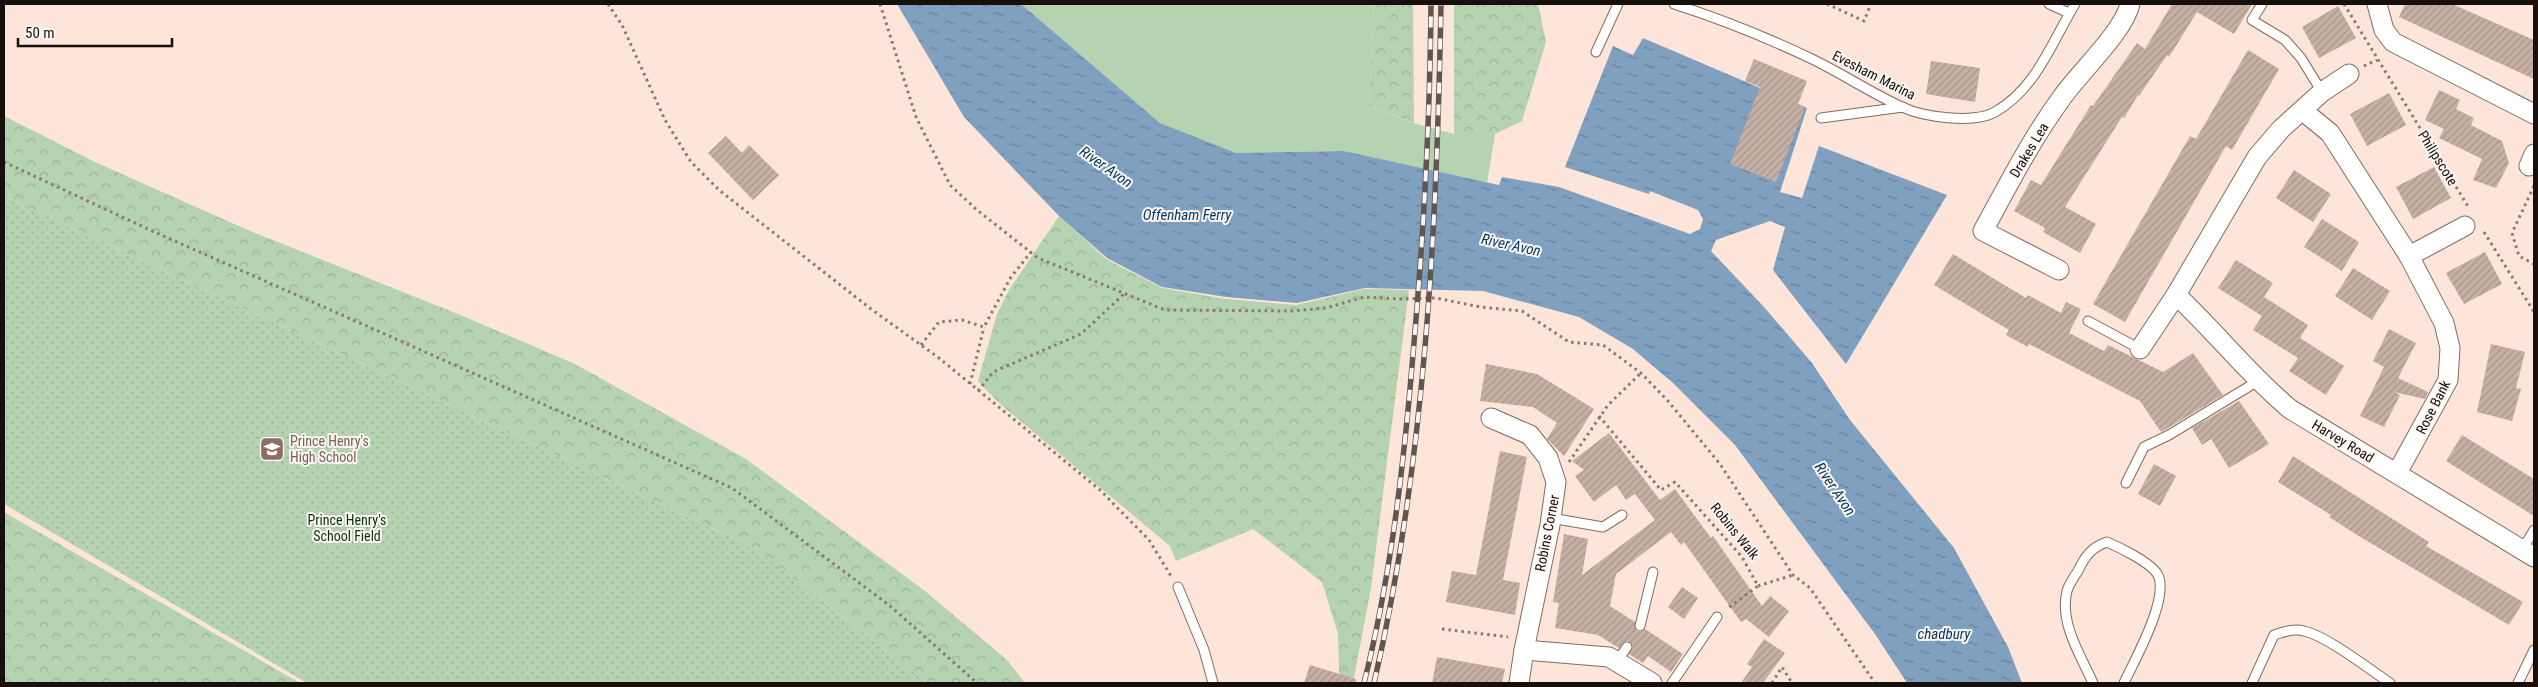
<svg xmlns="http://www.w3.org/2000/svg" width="2538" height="687" viewBox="0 0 2538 687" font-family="'Roboto Condensed',sans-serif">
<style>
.grass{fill:#b5d2b1}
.forest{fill:url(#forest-crowns)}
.park{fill:url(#park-dots)}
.water{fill:url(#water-ripples)}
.building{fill:url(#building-hatch)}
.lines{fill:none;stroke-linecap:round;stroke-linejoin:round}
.service-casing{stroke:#816c61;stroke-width:11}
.minor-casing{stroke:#816c61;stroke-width:21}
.path{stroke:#887870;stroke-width:3;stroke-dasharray:2.5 4;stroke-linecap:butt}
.service{stroke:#fff;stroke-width:9}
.minor{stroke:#fff;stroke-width:19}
.rail-casing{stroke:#62554e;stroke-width:5.5}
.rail{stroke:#fcf7f4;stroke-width:4;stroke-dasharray:11;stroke-linecap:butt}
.labels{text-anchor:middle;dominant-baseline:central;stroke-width:4;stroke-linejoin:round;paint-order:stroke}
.street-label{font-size:14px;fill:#170f0b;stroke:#fcf7f4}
.education-label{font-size:14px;fill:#785e54;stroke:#fcf7f4;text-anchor:start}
.park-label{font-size:14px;fill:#073404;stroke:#fcf7f4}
.water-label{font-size:15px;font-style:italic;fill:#00365f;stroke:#fcf7f4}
</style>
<defs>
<pattern id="forest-crowns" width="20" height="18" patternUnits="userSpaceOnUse" patternTransform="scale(1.25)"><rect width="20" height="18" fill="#b5d2b1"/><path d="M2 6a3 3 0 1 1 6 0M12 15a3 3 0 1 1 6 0" fill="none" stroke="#9bb397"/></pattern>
<pattern id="park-dots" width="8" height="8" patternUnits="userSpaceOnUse" patternTransform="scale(1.25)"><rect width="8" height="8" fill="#b5d2b1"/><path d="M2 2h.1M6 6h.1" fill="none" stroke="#9bb397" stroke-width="1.8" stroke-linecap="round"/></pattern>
<pattern id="water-ripples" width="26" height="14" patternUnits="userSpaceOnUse" patternTransform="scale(1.25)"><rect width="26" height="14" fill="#7fa0bf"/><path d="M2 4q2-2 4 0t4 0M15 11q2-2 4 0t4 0" fill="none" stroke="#678199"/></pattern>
<pattern id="building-hatch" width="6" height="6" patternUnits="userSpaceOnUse" patternTransform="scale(1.25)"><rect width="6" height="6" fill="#c6afa3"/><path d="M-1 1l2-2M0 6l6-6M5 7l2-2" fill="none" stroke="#a9958b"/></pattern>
</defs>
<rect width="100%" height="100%" fill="#fee5d9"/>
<path class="grass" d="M1021,4H1374L1369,106L1413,123L1454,134H1495L1487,183L1344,151L1236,153L1160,123Z"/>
<g class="forest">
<path d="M1374,4H1413L1414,123L1369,106Z"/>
<path d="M1454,4H1538L1546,42L1522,121L1495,134H1454Z"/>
<path d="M4,116L97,163L250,231L458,314L575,364L746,459L925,591L1007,660L1025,683H927L758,550L4,196Z"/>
<path d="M1059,216L1106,259L1162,288L1226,299L1296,305L1364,289L1409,290L1371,588L1353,683H1336L1339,672L1338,634L1322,582L1253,529L1176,561L1170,546L1000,404L978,381L997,314L1009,290Z"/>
<path d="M4,512L300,683H4Z"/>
</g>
<path class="park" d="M4,196L758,550L927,683H307L4,504Z"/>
<path class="water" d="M897,4H1021L1160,123L1236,153L1344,151L1499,185L1502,177L1559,187L1690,234L1700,229L1703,219L1698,210L1650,191L1649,194L1565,167L1613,46L1633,55L1643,38L1807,108L1780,192L1802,198L1819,146L1947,195L1846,364L1773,270L1785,227L1770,221L1716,240L1711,251L1764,307L1812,363L1850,420L1954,548L2008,647L2022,683H1907L1875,634L1735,445L1673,383L1633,349L1579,317L1483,291L1365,288L1297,303L1226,297L1162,287L1107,258L1059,216L964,117Z"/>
<g class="building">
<path d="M2172,4H2252L2234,34L2197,12L2169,57L2167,55L2139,96L2138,95L2124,118L2122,117L2065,207L2096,224L2080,253L2043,232L2045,228L2014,211L2031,180L2041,185L2091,105L2093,106L2137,43L2145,49Z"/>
<path d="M2405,4H2452L2534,40V79L2399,17Z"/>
<path d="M2338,6L2356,38L2319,58L2302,27Z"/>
<path d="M2248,50L2279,69L2232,150L2226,146L2125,322L2093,304L2190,136L2196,139Z"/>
<path d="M1754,59L1807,81L1798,104L1805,107L1776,182L1730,164L1760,87L1745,81Z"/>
<path d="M1931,61L1980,68L1975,102L1926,94Z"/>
<path d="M2439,90L2460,100L2456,109L2474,118L2471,125L2502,141L2509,163L2496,188L2473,180L2482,159L2439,138L2444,129L2425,120Z"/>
<path d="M2389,93L2406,125L2367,146L2350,114Z"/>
<path d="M726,136L742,153L749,145L779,175L753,200L708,153Z"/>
<path d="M2434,167L2451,198L2413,219L2396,187Z"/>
<path d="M2294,170L2331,194L2313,222L2276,198Z"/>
<path d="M2322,219L2359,242L2342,271L2304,247Z"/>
<path d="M2485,252L2502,284L2464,304L2446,273Z"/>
<path d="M1953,254L2026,298L2028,295L2061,313L2066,302L2081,309L2069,333L2104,351L2108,345L2163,372L2193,353L2223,395L2161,432L2140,401L2029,344L2028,347L2006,335L2009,330L1934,285Z"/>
<path d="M2236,260L2273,283L2264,297L2308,325L2300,338L2344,366L2326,395L2289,371L2298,358L2253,330L2262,316L2218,288Z"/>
<path d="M2353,268L2390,291L2372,320L2335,296Z"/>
<path d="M2389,329L2416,343L2398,378L2428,392L2425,399L2394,392L2400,395L2384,427L2360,416L2384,367L2373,361Z"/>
<path d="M2491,344L2525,352L2516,388L2521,389L2512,421L2477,412Z"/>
<path d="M1486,364L1537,374L1594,409L1564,456L1547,439L1557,423L1533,407L1480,401Z"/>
<path d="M2239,401L2269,444L2229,468L2211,439L2202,445L2192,428Z"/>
<path d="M1609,433L1660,500L1675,489L1711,538L1713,536L1762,606L1770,596L1789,611L1769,637L1746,619L1741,622L1684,542L1681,545L1671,532L1616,574L1610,606L1635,622L1636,631L1641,632L1645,629L1683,654L1671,672L1648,656L1643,663L1629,654L1633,647L1628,641L1624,642L1619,648L1598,635L1555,628L1559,603L1553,602L1564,534L1588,539L1582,575L1655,520L1635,494L1626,500L1616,485L1594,502L1575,476L1584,470L1572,461Z"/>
<path d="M2462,435L2534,479V516L2446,461Z"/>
<path d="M1500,451L1527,457L1503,580L1520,583L1515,615L1446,602L1452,571L1476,575Z"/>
<path d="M2293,456L2429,542L2426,546L2523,602L2509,625L2357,535L2329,517L2331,515L2278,482Z"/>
<path d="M2154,464L2176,476L2160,506L2138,494Z"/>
<path d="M1682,587L1698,598L1684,619L1668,607Z"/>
<path d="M1764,639L1785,653L1763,683H1741L1752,667L1747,664Z"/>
<path d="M1437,657L1505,669L1502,683H1432Z"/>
<path d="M1310,665L1356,679V683H1304Z"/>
</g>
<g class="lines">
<defs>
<g id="service">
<path d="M1674,4C1721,19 1768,38 1812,59C1843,74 1871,93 1902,107C1923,117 1974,124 1995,112C2036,89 2052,42 2075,4"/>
<path d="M2049,4L2069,13"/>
<path d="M2262,4L2252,20L2285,40L2301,58L2322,92"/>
<path d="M1596,52L1618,4"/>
<path d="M1821,118L1903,107"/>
<path d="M2088,321L2140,349"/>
<path d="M2126,483L2144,447L2169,435L2258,381"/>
<path d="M1551,518L1603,527L1622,515"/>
<path d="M2522,550L2534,530"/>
<path d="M1178,587L1204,650L1213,683"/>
<path d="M1640,626L1653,572"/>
<path d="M1617,661L1627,647"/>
<path d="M1672,683L1717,617"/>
<path d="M2093,683C2081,656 2059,623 2067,591C2069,584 2074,577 2078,571C2085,556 2092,547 2107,542C2121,548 2147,561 2156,572C2173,593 2134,661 2124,683"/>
<path d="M2252,683L2274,635C2284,632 2294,628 2304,631C2327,636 2369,669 2390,683"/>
<path d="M2518,683L2534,650"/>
</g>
<g id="minor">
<path d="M2377,4L2384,30L2393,42L2534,114"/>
<path d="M2303,111L2330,133L2409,256L2444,323L2450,348L2448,380L2397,473"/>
<path d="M2529,166L2534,154"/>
<path d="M2409,256L2465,226"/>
<path d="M2059,270L1983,231C2008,185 2032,138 2063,96C2080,72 2124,31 2130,4"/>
<path d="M2176,295C2215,331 2248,374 2290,409L2534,557"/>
<path d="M2140,349L2176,295L2257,157L2281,129L2322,92L2349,74"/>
<path d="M1491,418L1530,435L1548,458L1556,482L1550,525L1524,650"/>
<path d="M1519,683L1524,650L1609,657L1652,683"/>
</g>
</defs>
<use href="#service" class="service-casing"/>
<use href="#minor" class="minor-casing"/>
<g class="path">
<path d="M608,4L622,25L665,120L691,162L719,190L871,309L939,358L1100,490L1149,540L1171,576"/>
<path d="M880,4L916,117L950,185L977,210L1038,258L1165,310L1292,311L1326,308L1364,297L1402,299L1436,298L1480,307L1522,311L1569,342L1603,345L1641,373L1668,401L1720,464L1793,575L1810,588L1875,683"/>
<path d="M1827,4L1864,21L1871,4"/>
<path d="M2344,4L2469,208"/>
<path d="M2364,66L2377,60"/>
<path d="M4,162L150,230L732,488L889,605L977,683"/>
<path d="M2534,186L2512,233L2519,256L2534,264"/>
<path d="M2484,232L2534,312"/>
<path d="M921,345L939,322L962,320L984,327L1011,277L1031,252"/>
<path d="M970,384L984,327"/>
<path d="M978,391L993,372L1081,334L1125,293"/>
<path d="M1599,416L1661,490L1675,482L1742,557L1758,586L1728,608"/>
<path d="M1569,462L1608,405L1641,373"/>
<path d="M1758,586L1793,575"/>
<path d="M1442,629L1508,637"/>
<path d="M1772,683L1782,667L1792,683"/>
</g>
<use href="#service" class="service"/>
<use href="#minor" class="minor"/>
<defs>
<g id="rail">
<path d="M1364,683C1390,580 1403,472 1412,366C1423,245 1430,125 1431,4"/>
<path d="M1374,683C1425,465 1437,227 1441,4"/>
</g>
</defs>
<use href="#rail" class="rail-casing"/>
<use href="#rail" class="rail"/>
</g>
<defs>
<symbol id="school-square" viewBox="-11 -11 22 22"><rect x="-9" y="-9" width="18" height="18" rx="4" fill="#8d6e63" stroke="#fcf7f4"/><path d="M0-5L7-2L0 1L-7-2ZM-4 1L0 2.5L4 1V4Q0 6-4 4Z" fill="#fff"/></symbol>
</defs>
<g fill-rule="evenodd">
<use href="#school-square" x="258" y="435" width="28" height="28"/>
</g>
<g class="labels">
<g class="street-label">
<text transform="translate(1874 75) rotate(27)">Evesham Marina</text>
<text transform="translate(2029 150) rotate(-59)">Drakes Lea</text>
<text transform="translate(2438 158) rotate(58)">Philipscote</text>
<text transform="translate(2433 407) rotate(-63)">Rose Bank</text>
<text transform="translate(2343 441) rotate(31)">Harvey Road</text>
<text transform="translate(1735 531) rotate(51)">Robins Walk</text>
<text transform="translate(1547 533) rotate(-79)">Robins Corner</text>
</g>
<g class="education-label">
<text x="290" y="441">Prince Henry's<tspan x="290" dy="16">High School</tspan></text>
</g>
<g class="park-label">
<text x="347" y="520">Prince Henry's<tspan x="347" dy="16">School Field</tspan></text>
</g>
<g class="water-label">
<text transform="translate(1106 167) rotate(35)">River Avon</text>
<text x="1187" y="215">Offenham Ferry</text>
<text transform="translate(1511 245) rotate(12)">River Avon</text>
<text transform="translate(1835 489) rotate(56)">River Avon</text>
<text x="1944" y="634">chadbury</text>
</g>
</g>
<rect width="2538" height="687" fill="none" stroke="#170f0b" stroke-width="10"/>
<path d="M18 38v8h154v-8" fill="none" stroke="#170f0b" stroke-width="2.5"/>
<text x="25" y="38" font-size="15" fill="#170f0b" stroke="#fcf7f4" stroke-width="4" paint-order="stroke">50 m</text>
</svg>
